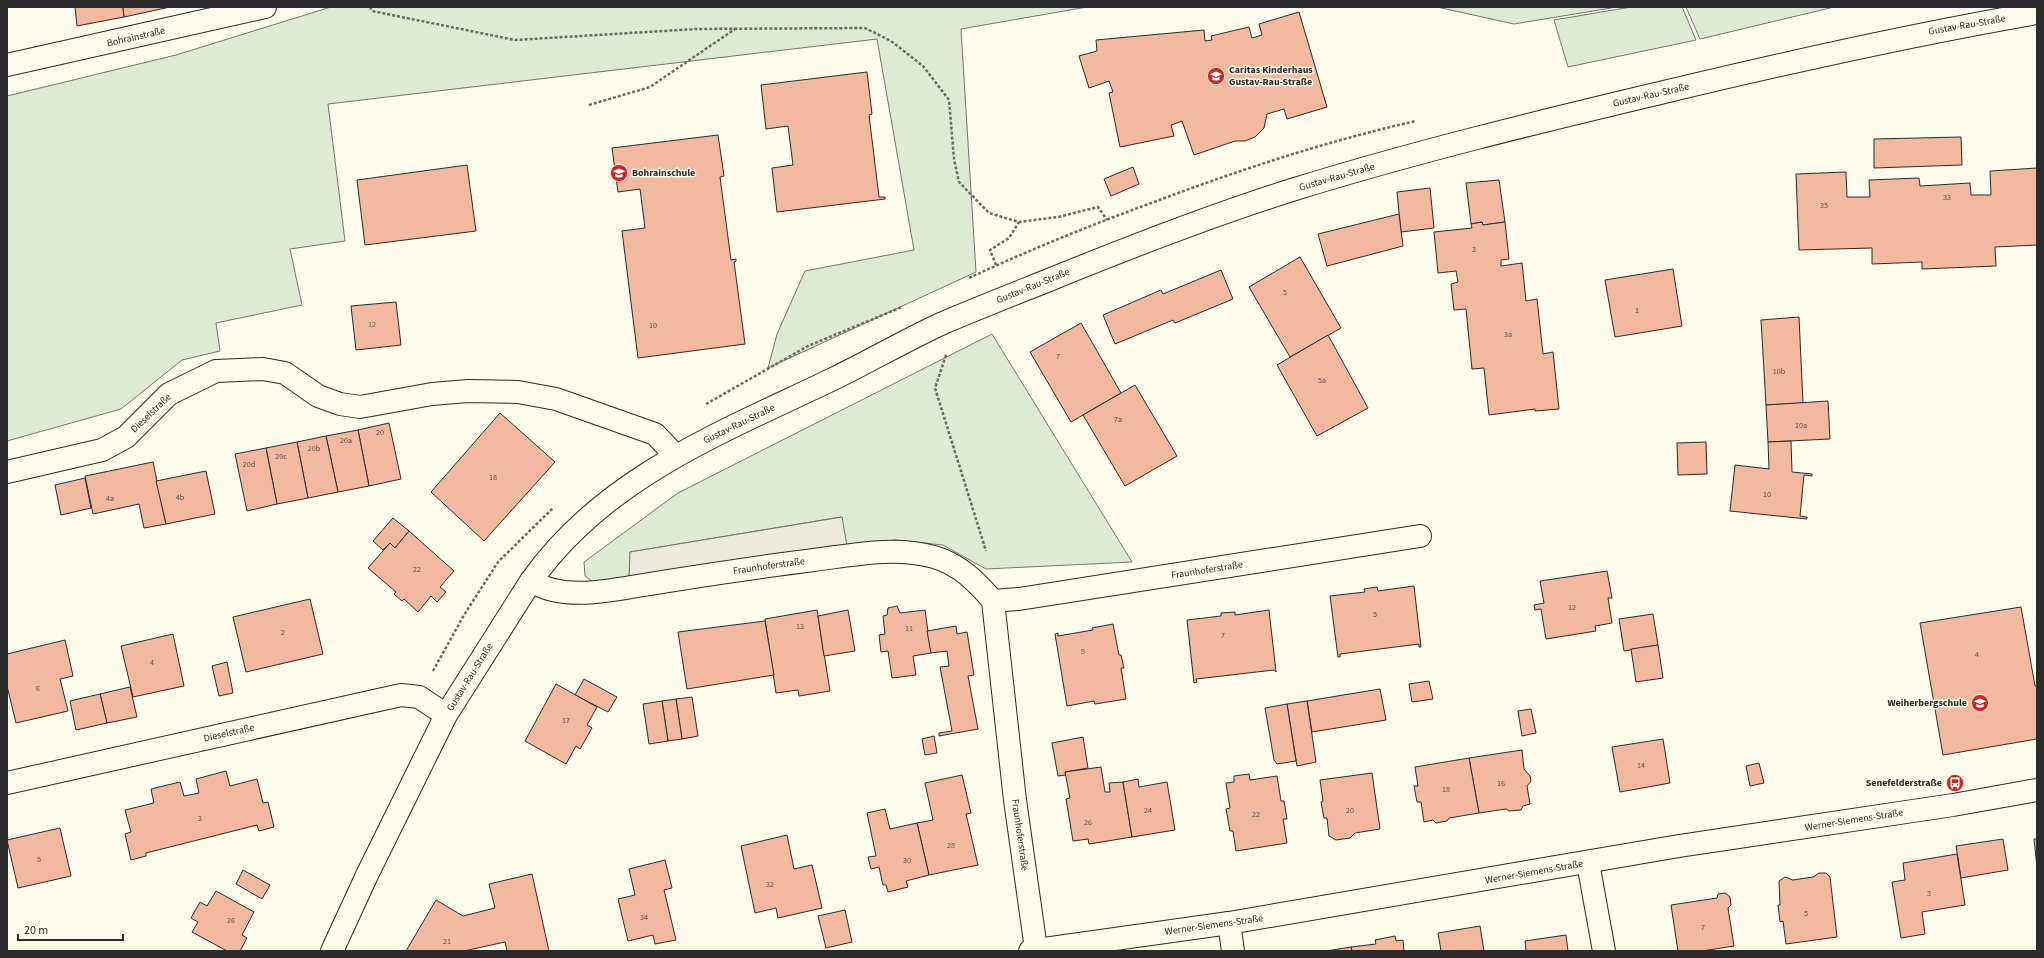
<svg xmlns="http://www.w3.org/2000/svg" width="2044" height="958" viewBox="0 0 2044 958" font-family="'Source Sans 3',sans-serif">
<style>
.green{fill:#deebd1;stroke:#74746e}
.parking{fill:#eceadb;stroke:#74746e}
.building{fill:#f2b8a0;stroke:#2b2b2b}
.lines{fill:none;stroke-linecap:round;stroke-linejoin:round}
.street-casing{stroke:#2b2b2b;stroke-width:24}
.path{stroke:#6a6964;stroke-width:2.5;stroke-dasharray:3 2;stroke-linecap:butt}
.street{stroke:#fdfbea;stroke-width:22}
.labels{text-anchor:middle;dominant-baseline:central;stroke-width:3;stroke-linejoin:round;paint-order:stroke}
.number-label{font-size:8px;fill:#5d4e48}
.street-label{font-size:10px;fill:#2b2b2b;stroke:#fdfbea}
.poi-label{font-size:10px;font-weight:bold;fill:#2b2b2b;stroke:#fdfbea;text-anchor:start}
</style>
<rect width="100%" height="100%" fill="#fdfbea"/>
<g class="green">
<path d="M331,7H1087L961,29L976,272L768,368L777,334L805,271L914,250L877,39L328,104L345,241L290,249L302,305L216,323L220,351L182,360L121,409L7,441V96L176,55Z"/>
<path d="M1437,7H1617L1514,24Z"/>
<path d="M1631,7H1682L1696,40L1568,67L1554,20Z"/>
<path d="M1686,7H1834L1700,39Z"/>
<path d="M992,334L1132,562L986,569L943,545L895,540L847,546L841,517L630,552L629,580L593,582L585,576L584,562L678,493Z"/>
</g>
<path class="parking" d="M842,517L847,546L629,580L630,552Z"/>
<g class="building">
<path d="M75,7H123L124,17L77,26Z"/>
<path d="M123,7H170L124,17Z"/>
<path d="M1299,12L1327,107L1287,119L1284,109L1267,114L1264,128L1255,137L1245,141H1235L1194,155L1182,121L1171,125L1174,136L1120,147L1109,93L1113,92L1109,81L1089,88L1079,56L1097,51L1096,40L1204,30L1205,41L1212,40L1211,36L1249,27L1252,38L1262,35L1259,24Z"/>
<path d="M867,72L872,114L869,115L879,197H885V199L777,212L772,168L793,165L788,126L766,129L761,85Z"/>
<path d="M718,135L724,176L720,177L731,260L736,259V261L734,262L745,344L638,358L622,231L645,228L640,189L618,192L612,148Z"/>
<path d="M1961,137L1962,165L1874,168V139Z"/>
<path d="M467,165L476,231L365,245L357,180Z"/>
<path d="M1133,167L1139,184L1111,196L1104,179Z"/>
<path d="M2037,168V245L1995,247L1996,266L1922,269V262L1872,264V248L1799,250L1796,174L1846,172L1847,197H1870L1869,180L1919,178L1920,186L1970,183L1971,195H1991L1990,171Z"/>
<path d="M1499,180L1505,222L1483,225L1482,222L1471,224L1466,183Z"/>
<path d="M1430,188L1434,228L1401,232L1397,192Z"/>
<path d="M1399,214L1403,246L1327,266L1318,234Z"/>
<path d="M1482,222L1483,225L1505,222L1509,259L1501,260V266L1522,263L1526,301L1537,299L1543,354L1553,352L1559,409L1535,411V409L1489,415L1484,368L1472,369L1466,309L1454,310L1451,284L1458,282L1456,271L1438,273L1434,232L1472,228L1471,224Z"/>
<path d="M1300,257L1341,328L1290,357L1249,287Z"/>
<path d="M1673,269L1682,326L1615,337L1605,280Z"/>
<path d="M1221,270L1233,299L1175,323L1173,320L1115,344L1103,315L1161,290L1163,294Z"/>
<path d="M396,302L401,345L356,350L351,306Z"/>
<path d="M1799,317L1803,403L1766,405L1761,320Z"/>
<path d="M1081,323L1121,393L1071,422L1030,352Z"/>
<path d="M1328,335L1368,408L1317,436L1277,365Z"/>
<path d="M1135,385L1177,456L1125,486L1083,415Z"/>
<path d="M1828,401L1830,439L1768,442L1766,405Z"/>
<path d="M500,413L555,462L484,541L431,492Z"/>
<path d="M389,423L401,479L369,486L358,430Z"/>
<path d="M358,430L369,486L338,492L326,436Z"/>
<path d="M326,436L338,492L308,498L297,442Z"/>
<path d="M1791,441L1792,472L1812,474V476L1804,475L1800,516L1807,517V519L1730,511L1735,465L1769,469L1768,442Z"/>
<path d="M297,442L308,498L277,504L266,448Z"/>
<path d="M1706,442L1707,474L1678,475L1677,443Z"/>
<path d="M266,448L277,504L247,511L235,454Z"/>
<path d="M153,462L166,524L144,528L139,504L93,514L85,476Z"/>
<path d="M206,471L215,514L166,524L156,481Z"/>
<path d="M85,478L91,508L61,515L55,485Z"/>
<path d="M393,518L409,531L395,548L390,543L383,550L373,541Z"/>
<path d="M409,531L454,571L440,587L446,592L437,602L431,596L418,612L404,599L402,601L394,594L396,592L368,568L390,543L395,548Z"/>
<path d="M1607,571L1612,598H1608L1612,623L1595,626L1596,631L1546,639L1541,609L1535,610L1534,605L1544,603L1540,581Z"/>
<path d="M1414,586L1421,647H1419V644L1340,654V657H1338L1330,596L1365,592L1364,589L1377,587L1378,591Z"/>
<path d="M310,599L323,654L246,672L233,617Z"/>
<path d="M897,606L900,613L925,610L931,653L913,656L916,675L892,678L888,651L881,652L879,635L885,634L883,616L887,615L888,608Z"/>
<path d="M2021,607L2035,686L2037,685V739L1943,755L1920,623Z"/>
<path d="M817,610L830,691L799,696L798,690L776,693L765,619Z"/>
<path d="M848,610L855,651L824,656L818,616Z"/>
<path d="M1269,610L1276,672L1274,670L1196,679L1197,682L1194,683L1187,620L1221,616V613L1235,612V615Z"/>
<path d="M1653,614L1658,645L1624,651L1619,619Z"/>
<path d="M765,621L774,675L687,689L678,632Z"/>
<path d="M1113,624L1119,655H1121L1124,668H1121L1126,699L1095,704L1094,701L1067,706L1055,634L1058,633V636L1093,630L1092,628Z"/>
<path d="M956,626L957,634L967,632L974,675L968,676L978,729L939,736V733L952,731L940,667L949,666L947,651L931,653L927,631Z"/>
<path d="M173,634L184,686L133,697L121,646Z"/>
<path d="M65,640L73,676L60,679L68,711L16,723L7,686V654Z"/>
<path d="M1658,645L1663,678L1636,682L1631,649Z"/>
<path d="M227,662L233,693L219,696L212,666Z"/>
<path d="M584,679L617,697L608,712L575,695Z"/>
<path d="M1429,681L1433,699L1412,702L1409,684Z"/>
<path d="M556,684L597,707L587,725L592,728L580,749L576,746L566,764L525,741Z"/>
<path d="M130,687L137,717L107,723L100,694Z"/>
<path d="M1380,689L1386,720L1312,732L1307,701Z"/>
<path d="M100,694L107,723L76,730L70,701Z"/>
<path d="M692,697L698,736L682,739L676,699Z"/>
<path d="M676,699L682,739L668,741L662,701Z"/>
<path d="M662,701L668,741L649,744L643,704Z"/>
<path d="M1307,701L1316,762L1297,766L1287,704Z"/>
<path d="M1287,704L1296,761L1277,764L1274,760L1265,708Z"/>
<path d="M1531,709L1536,733L1522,736L1518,711Z"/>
<path d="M934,736L937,753L925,755L922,739Z"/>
<path d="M1083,737L1088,768L1065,772L1066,775L1058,776L1052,743Z"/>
<path d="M1663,739L1670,783L1620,792L1612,747Z"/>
<path d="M1522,750L1524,769L1530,776L1531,781L1527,786L1530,804L1523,806L1521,810L1509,811L1506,809L1479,813L1469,758Z"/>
<path d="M1469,758L1479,813L1449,818L1447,821L1436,823L1433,820L1424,822L1421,802H1417L1414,786H1418L1415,767Z"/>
<path d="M1759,763L1764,783L1750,786L1746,766Z"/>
<path d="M1101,767L1105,792H1110L1109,783L1123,782L1132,837L1089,844L1088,839L1073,841L1066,799L1070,798L1065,772Z"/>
<path d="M226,771L230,786L257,779L263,803L268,802L274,827L259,831L257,825L146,853V856L131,860L125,834L131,832L125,810L154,803L151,789L180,782L184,796L199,793L196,779Z"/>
<path d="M1372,773L1380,829L1355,833L1350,838L1336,840L1329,836L1327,818H1324L1321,802L1323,801L1320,780Z"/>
<path d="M1249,774L1250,780L1277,776L1281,801H1284L1287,819H1283L1287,843L1236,851L1233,831H1230L1226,809L1230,808L1226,783L1234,782V776Z"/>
<path d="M962,775L971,813L966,814L978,865L929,875L917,823L933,820L925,783Z"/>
<path d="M1138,779L1139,787L1167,782L1175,830L1132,837L1123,782Z"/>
<path d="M885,809L890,829L917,823L929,875L906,881L908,887L888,892L886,885H883L879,867L871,869L868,857L876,856L867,813Z"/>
<path d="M60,828L71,876L18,888L7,840Z"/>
<path d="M787,835L794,869L812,865L822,908L778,918L776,908L755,913L741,846Z"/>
<path d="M2003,839L2008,870L1961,878L1956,846Z"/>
<path d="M2034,839H2037V868Z"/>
<path d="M1957,854L1965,905L1922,912L1925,934L1901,938L1892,882L1905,880L1903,863Z"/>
<path d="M665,860L672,888L664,890L676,940L655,944L653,935L628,941L618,899L635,895L629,869Z"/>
<path d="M243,870L270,885L262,899L236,884Z"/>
<path d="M1819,873H1826L1830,877L1837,937L1786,944L1783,921L1780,922L1778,905H1780L1779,881L1785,877L1793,880L1813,877Z"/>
<path d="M532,874L549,951H507L505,942L464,951H406L436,900L463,916L495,908L489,884Z"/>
<path d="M216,891L254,912L242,935L247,938L240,951H227L192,932L198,922L191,918L200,902L207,906Z"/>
<path d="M1725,893L1730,897L1731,905L1728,908L1734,946L1702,951H1678L1671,905L1717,898L1718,894Z"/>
<path d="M845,910L852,942L826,948L818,916Z"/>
<path d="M1480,926L1484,951H1441L1438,933Z"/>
<path d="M1566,935L1568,951H1526L1525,941Z"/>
<path d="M1395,936L1396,941L1403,940L1404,951H1352L1351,947L1376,944L1375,940Z"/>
<path d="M1351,947L1352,951H1326Z"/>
</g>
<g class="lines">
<defs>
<g id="street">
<path d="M7,65L265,7"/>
<path d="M7,472L102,450L126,437L169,394L216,371L263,369L285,373L318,396L340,404L360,407L432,394L468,391L518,392L556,399L655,434L675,455"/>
<path d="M531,581C563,601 607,591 643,585C700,576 756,567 814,560C853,555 895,546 934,557C959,564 977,582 993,601L1015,800L1036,949"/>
<path d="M993,601L1019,599L1420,536"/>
<path d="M7,783L401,695L419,697L446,715"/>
<path d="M1588,863L1604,951"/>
<path d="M1229,923L1233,951"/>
<path d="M332,951L367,875L446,715L531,581C604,477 723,432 833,379C870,361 906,340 943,323C978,308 1014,294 1049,280C1130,247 1212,215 1295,189C1415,152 1538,122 1660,93C1785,63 1910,35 2037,13"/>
<path d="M1030,951L1229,923L1679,846L1953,805L2037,790"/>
</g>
</defs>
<use href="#street" class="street-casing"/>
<g class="path">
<path d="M370,7L372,11L515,40L696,29L865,28L891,41L923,66L949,100L954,159L959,182L989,213L1019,222L1058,217L1098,207L1107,220"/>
<path d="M589,105L650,87L735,29"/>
<path d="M996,265L990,250L1009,238L1019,222"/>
<path d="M969,278C1029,250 1091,225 1154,202C1239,170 1327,141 1416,121"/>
<path d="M946,355L935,388L986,551"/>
<path d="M706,404L808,346L902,307"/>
<path d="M433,671L464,615L498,562L553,508"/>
</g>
<use href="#street" class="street"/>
</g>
<defs>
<symbol id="school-disc" viewBox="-11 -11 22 22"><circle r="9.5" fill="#c62828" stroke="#fdfbea"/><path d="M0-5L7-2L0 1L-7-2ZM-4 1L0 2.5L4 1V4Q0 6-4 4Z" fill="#fff"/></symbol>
<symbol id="bus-disc" viewBox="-11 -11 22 22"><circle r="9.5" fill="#c62828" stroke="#fdfbea"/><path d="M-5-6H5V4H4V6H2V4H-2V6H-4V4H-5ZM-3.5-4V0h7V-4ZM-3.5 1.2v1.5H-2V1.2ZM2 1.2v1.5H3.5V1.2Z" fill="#fff"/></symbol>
</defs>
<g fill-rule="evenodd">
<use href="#school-disc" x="1206" y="66" width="20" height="20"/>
<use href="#school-disc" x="609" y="163" width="20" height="20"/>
<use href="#school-disc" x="1970" y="693" width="20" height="20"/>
<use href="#bus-disc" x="1945" y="773" width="20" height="20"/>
</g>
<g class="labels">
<g class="number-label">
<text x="1947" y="197">33</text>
<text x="1824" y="205">35</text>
<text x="1474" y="249">3</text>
<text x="1285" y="292">5</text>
<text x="1637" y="310">1</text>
<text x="372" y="324">12</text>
<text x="653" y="325">10</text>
<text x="1508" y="334">3a</text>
<text x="1058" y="356">7</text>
<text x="1779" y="371">10b</text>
<text x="1322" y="380">5a</text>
<text x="1118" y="419">7a</text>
<text x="1801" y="425">10a</text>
<text x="380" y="432">20</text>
<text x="346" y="440">20a</text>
<text x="314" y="448">20b</text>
<text x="281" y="456">20c</text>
<text x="249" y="464">20d</text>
<text x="493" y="477">18</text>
<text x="1767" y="494">10</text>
<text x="180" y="497">4b</text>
<text x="110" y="498">4a</text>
<text x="417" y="569">22</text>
<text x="1572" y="607">12</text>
<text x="1375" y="614">5</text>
<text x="800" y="626">13</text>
<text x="909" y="628">11</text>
<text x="283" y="632">2</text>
<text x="1223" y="635">7</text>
<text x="1083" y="651">9</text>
<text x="1977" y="654">4</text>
<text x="152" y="662">4</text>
<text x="38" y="688">6</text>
<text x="566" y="720">17</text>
<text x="1641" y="765">14</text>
<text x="1501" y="783">16</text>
<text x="1446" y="789">18</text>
<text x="1148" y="810">24</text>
<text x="1350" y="810">20</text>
<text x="1256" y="814">22</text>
<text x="200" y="818">3</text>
<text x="1088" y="822">26</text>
<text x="951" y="845">28</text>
<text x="39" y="859">5</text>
<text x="907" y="860">30</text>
<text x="770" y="884">32</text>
<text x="1929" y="893">3</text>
<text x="1806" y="913">5</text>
<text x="644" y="917">34</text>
<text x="231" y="920">26</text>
<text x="1703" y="927">7</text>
<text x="447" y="941">21</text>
</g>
<g class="street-label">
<text transform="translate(1967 25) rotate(-10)">Gustav-Rau-Straße</text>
<text transform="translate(136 37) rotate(-13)">Bohrainstraße</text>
<text transform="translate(1651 95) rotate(-13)">Gustav-Rau-Straße</text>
<text transform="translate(1337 177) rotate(-16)">Gustav-Rau-Straße</text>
<text transform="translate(1033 286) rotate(-22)">Gustav-Rau-Straße</text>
<text transform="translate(151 413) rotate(-44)">Dieselstraße</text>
<text transform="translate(739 424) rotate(-26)">Gustav-Rau-Straße</text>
<text transform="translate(769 566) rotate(-8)">Fraunhoferstraße</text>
<text transform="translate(1207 570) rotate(-9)">Fraunhoferstraße</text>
<text transform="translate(470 677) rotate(-58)">Gustav-Rau-Straße</text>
<text transform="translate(229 733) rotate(-13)">Dieselstraße</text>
<text transform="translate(1854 820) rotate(-9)">Werner-Siemens-Straße</text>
<text transform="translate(1020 835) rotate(82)">Fraunhoferstraße</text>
<text transform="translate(1534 872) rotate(-10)">Werner-Siemens-Straße</text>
<text transform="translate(1214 925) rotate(-8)">Werner-Siemens-Straße</text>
</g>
<g class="poi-label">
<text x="1229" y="70">Caritas Kinderhaus<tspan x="1229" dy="12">Gustav-Rau-Straße</tspan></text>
<text x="632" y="173">Bohrainschule</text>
<text x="1967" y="703" text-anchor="end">Weiherbergschule</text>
<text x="1942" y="783" text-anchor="end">Senefelderstraße</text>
</g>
</g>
<rect width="2044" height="958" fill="none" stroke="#2b2b2b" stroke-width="16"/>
<path d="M18 934v6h105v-6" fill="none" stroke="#2b2b2b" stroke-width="2"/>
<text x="24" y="934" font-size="12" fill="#2b2b2b" stroke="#fdfbea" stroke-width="3" paint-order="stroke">20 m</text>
</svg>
